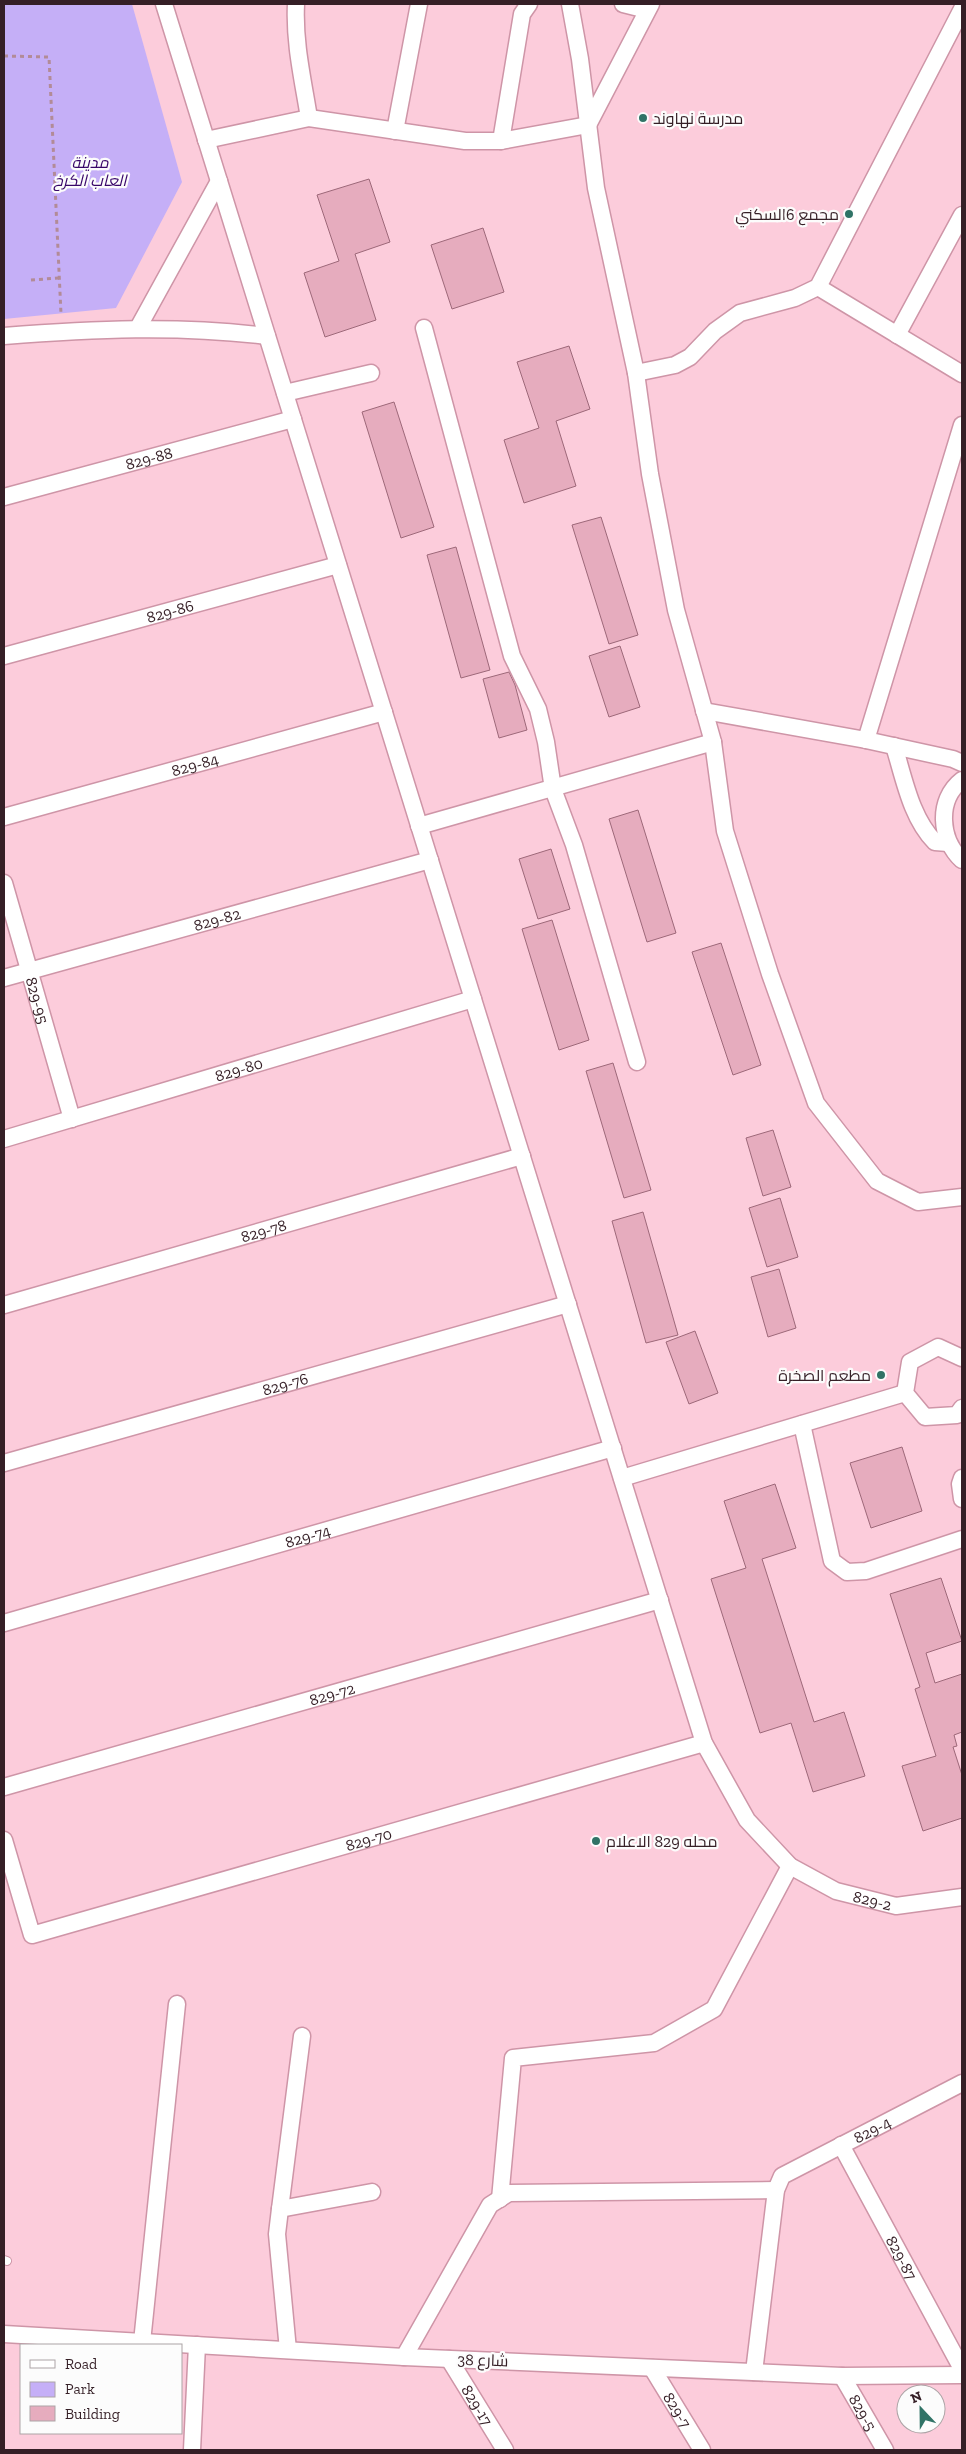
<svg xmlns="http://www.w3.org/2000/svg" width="966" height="2454" viewBox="0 0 966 2454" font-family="'Zilla Slab',Cairo,serif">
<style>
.green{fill:#c5aff7}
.building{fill:#e6acbe;stroke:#9d6879}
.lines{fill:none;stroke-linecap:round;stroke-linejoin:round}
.lane-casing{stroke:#ce95a7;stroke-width:10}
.street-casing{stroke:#ce95a7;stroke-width:19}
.path{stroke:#b28b97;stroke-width:3;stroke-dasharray:4 4;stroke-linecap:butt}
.lane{stroke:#fff;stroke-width:8}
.street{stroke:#fff;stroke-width:16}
.poi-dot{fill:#307366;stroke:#fcfcfc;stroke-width:2}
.labels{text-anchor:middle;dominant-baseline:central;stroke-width:4.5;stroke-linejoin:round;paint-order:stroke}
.poi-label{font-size:16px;fill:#351f26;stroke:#fcfcfc;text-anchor:start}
.park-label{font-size:16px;font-style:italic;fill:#380669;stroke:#fcfcfc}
.street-label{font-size:16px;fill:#351f26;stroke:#fcfcfc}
</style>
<rect width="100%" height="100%" fill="#fcccdb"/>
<path class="green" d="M4,4H132L182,182L116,308L4,319Z"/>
<g class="building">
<path d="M369,179L390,242L355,254L376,320L325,337L304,273L339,261L317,195Z"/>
<path d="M483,228L504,292L452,309L431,245Z"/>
<path d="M569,346L590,409L556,421L576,486L524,503L504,440L539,428L517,362Z"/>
<path d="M394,402L434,527L401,538L362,412Z"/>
<path d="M601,517L638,635L609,644L572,525Z"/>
<path d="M456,547L490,670L461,678L427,555Z"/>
<path d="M620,646L640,707L609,717L589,656Z"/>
<path d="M509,672L515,685L527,730L499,738L483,679Z"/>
<path d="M638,810L676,933L647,942L609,819Z"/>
<path d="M551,849L570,909L538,919L519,859Z"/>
<path d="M552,920L589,1040L559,1050L522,929Z"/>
<path d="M721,943L761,1065L733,1075L692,952Z"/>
<path d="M613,1063L651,1190L624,1198L586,1071Z"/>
<path d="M773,1130L791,1187L763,1196L746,1138Z"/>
<path d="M780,1198L798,1257L767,1267L749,1208Z"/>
<path d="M643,1212L678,1335L646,1343L612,1221Z"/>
<path d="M779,1269L796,1328L768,1337L751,1277Z"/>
<path d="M695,1331L718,1393L689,1404L666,1342Z"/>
<path d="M902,1447L922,1511L871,1528L850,1463Z"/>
<path d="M775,1484L796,1548L762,1559L814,1722L844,1712L865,1776L813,1792L791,1723L760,1733L711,1579L746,1568L724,1501Z"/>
<path d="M941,1578L962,1641L926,1653L935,1683L962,1674V1732L954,1735L957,1746L953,1747L962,1775V1818L923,1831L902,1766L936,1756L915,1689L920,1687L890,1594Z"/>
</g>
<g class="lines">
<defs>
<path id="lane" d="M4,2260L7,2261"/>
<g id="street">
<path id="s1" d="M164,4L704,1743L747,1820L790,1866L836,1891L896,1906L962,1897"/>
<path d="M296,4C294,43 303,80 309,118"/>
<path d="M570,4L580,59L596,188L636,373L650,474L676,610L713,742L725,831L770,974L816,1103L877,1181L918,1202L962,1197"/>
<path d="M623,4L639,8L650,4"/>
<path d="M395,131L419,4"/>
<path d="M206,140L309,118L465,141H501L588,125L651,4"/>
<path d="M501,141L522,14L529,4"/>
<path d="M818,287L962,374"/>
<path d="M138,328L219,181"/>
<path d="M424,328L512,656L538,709L546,742L553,789L574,845L637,1062"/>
<path d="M897,335L962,215"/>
<path d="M4,336C92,329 179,325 267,336"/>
<path d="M636,373L675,365L690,357L715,331L740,313L795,298L818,287L962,9"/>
<path d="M285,393L371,373"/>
<path id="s2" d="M4,497L293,419"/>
<path id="s3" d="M4,656L338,565"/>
<path d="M704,711L866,740L953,759L962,763"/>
<path d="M866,740L962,425"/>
<path d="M894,746C904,778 911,818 935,842L948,843"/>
<path d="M962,780C936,800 940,840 962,860"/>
<path id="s4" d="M4,817L384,712"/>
<path d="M419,826L713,742"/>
<path id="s5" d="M4,883L72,1119"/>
<path id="s6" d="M4,978L430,860"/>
<path id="s7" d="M4,1139L473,999"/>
<path id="s8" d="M4,1305L522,1156"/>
<path d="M962,1358L938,1347L910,1362L905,1393L925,1417L957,1415L962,1408"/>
<path d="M802,1424L832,1561L847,1572L866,1571L962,1539"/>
<path id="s9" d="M4,1463L568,1304"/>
<path d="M622,1478L905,1393"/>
<path d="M962,1478L960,1484L962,1499"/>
<path id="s10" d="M4,1623L613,1448"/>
<path id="s11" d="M4,1787L660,1600"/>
<path id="s12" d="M4,1840L32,1935L704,1743"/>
<path id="s13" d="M841,2145L962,2369"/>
<path d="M500,2199L513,2058L654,2043L714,2009L790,1866"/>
<path d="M280,2209L302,2036"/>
<path d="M4,2334L404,2357L842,2376L962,2375"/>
<path d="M142,2342L177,2004"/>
<path d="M288,2350L277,2234L280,2209L372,2192"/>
<path d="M404,2357L490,2205L509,2193L776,2190"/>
<path id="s14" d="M449,2359L505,2450"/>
<path id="s15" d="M652,2368L702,2450"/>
<path id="s16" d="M754,2372L776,2190L782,2176L962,2083"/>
<path id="s17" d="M842,2376L885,2450"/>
<path d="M192,2450L197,2345"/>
</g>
</defs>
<use href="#lane" class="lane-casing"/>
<use href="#street" class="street-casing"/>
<g class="path">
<path d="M4,56L49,57L61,314"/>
<path d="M31,280L59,278"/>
</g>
<use href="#lane" class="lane"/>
<use href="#street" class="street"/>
</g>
<g class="poi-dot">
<circle cx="643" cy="118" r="5"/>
<circle cx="849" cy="214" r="5"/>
<circle cx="881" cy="1375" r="5"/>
<circle cx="596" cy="1841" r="5"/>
</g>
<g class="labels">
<g class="poi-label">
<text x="653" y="118">مدرسة نهاوند</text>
<text x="839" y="214" text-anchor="end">مجمع 6السكني</text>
<text x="871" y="1375" text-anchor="end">مطعم الصخرة</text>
<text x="606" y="1841">محله 829 الاعلام</text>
</g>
<g class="park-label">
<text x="90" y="162">مدينة<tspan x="90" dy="18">العاب الكرخ</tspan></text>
</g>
<g class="street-label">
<text stroke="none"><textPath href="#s2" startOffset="150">829-88</textPath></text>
<text stroke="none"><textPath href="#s3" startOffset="172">829-86</textPath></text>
<text stroke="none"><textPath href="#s4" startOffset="198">829-84</textPath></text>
<text stroke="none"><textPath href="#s6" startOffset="221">829-82</textPath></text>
<text stroke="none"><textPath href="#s5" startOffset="122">829-95</textPath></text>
<text stroke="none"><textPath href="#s7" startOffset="245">829-80</textPath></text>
<text stroke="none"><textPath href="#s8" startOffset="270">829-78</textPath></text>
<text stroke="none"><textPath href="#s9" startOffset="292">829-76</textPath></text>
<text stroke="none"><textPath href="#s10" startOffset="316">829-74</textPath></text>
<text stroke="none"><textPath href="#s11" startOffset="341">829-72</textPath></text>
<text stroke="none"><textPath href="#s12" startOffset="449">829-70</textPath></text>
<text stroke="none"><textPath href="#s1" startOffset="2062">829-2</textPath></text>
<text stroke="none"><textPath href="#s16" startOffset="300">829-4</textPath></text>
<text stroke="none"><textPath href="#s13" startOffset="128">829-87</textPath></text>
<text transform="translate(483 2360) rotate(2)">شارع 38</text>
<text stroke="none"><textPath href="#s14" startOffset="54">829-17</textPath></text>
<text stroke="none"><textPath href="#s15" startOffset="49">829-7</textPath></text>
<text stroke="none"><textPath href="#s17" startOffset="42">829-5</textPath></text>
</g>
</g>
<rect width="966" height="2454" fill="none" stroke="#351f26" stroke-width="10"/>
<rect x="20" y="2344" width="162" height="90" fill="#fcfcfc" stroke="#aca4a6"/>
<rect x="30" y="2360" width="25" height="8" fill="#ffffff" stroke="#aca4a6"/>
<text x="65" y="2369" font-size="15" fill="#351f26">Road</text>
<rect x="30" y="2382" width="25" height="15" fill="#c5aff7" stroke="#aca4a6"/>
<text x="65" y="2394" font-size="15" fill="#351f26">Park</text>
<rect x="30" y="2406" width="25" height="15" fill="#e6acbe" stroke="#aca4a6"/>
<text x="65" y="2419" font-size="15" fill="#351f26">Building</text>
<g transform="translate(921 2409) rotate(338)"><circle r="24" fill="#fcfcfc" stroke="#aca4a6"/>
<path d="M0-4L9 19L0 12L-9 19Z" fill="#307366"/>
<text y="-8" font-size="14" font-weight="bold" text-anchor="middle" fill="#351f26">N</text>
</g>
</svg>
